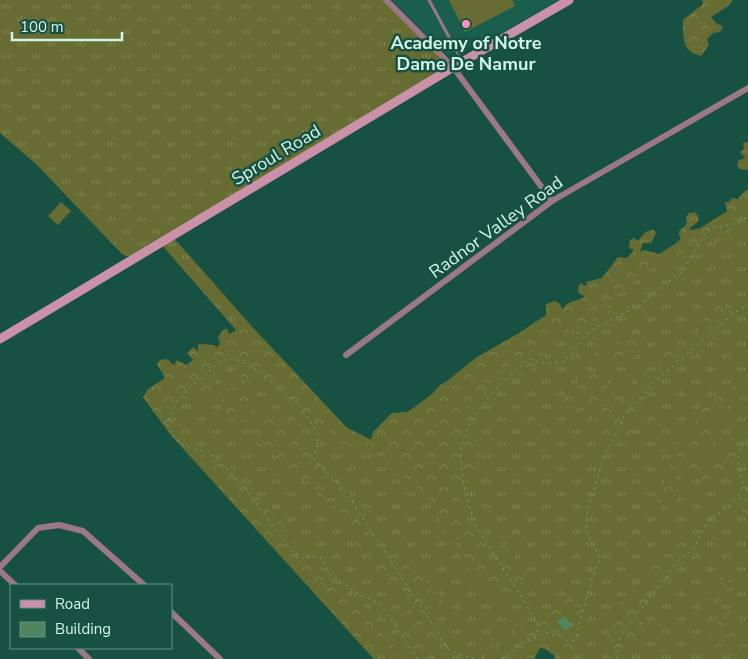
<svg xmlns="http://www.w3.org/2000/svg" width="748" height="659" viewBox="0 0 748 659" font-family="'Nunito Sans',sans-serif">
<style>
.built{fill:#1a5e4e}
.grass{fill:url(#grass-tufts)}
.forest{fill:url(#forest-crowns)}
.pitch{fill:#676c32}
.building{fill:#508560}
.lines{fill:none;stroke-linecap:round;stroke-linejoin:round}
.path{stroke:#6a9a8c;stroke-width:1;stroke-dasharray:2.5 4;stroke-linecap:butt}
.service{stroke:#9c7786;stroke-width:3}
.minor{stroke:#9c7786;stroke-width:6}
.secondary{stroke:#cb91a9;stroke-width:9}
.poi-dot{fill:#fd8ec0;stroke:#175142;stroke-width:2}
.labels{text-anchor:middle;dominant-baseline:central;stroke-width:5;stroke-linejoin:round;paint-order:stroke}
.poi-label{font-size:18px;font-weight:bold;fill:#d2f5e9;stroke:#175142}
.street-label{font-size:18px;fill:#d2f5e9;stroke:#175142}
</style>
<defs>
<pattern id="grass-tufts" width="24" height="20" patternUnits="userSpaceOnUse" patternTransform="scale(1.25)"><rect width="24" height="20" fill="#676c32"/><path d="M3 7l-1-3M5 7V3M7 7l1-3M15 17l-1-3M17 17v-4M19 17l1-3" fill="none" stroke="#7c8250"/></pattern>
<pattern id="forest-crowns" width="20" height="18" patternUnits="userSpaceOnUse" patternTransform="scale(1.25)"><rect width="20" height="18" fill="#676c32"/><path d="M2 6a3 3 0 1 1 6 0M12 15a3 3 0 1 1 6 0" fill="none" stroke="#7c8250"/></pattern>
</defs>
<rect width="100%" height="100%" fill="#175142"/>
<path class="built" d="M391,0H558L477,47H464L448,56Z"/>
<path class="grass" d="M0,0H386L453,67L172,236L255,330L346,427L371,440L489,361L748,198V659H558L550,643L517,659H374L170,434L143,397L243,338L160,243L133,259L122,254L37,165L0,133Z"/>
<g class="forest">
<path d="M702,0H733L728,6L711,17L717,24L723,26L720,32L713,33L707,39L709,45L701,56C697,54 692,54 690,51C682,45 683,28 683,20L703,4Z"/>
<path d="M748,142V170L739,169L737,165L739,160L745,158L740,152L744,149L743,143Z"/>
<path d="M746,190H748V212L737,215L735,226L732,227V232L725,234L718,245L707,237L702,238L701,244H694L684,255L689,256L691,261L685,264L682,261L681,265H678L676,260C655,263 636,279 621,292C616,297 610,299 605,304L607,305L604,314L596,312L593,308L587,313L592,315L593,317L591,320L593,321L592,325L584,333L571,330L577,322L579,315L583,313L573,314L566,311L569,332L554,342L540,348L545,358L539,368L531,365V371L524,376L518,375L517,361L515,362L512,370L507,372L494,369L484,382L494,385L487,392C473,393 466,401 460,414L463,419L456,423L453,428L457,433L475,430V441L479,450L480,470C467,474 467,479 465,492L471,497L472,504L467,510L459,512V514L466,528L473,526C478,533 479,535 476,542L491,537C511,549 537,574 519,598L495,597L476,581L465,565L459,550L453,542L454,535L439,531L440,508L403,477L404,465L371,454V441L366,444L350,445L341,442L335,434L322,426L313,429L299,417L293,407L285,398L267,390L260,383H246L236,369V364L239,363L226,353C215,361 213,367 214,382L220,386L218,399C189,393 189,395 172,417C173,429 183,447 193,452C199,454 204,455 209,458L212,456L230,466L246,487L251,485L265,506L281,521L286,533L301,551L325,573L327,579L337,589L335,593L341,598L347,595L354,607L361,602L366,610L367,619L376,622L387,640L393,645L397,654L403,659H374L170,434L143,397L148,389L165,378L157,364L160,360L167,359L174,365L177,360L186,365L193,360L187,353L193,347L198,351V344L215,345L216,348L220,344L218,337L222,331L227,328L229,334L237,330H255L347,428L371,440L373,432L392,413L408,412L432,394L440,385L447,381L477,357L519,333L546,315V304L555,301L560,304L563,310C566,300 578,302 585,296L579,294L578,290L580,283L585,286L587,285L586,282L602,278L618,257L627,258L634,250L629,248L630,240L634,238L638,241C642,236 646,229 654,230L656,233L651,243H643L640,252L644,250L663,255L670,252L681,238L679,235V231L687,224L686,217L689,213L695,212C703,221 696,223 689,229L690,230C705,229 714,220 730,220L732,216L728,215L725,202H729L732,198L738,199Z"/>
<path d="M723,298L727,311L724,313L727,321L720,327L708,333L704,342H699C696,349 693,355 685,358L681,355V349C671,355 672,363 659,368L658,366L664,343C672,336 677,337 686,335L687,338H689V333L692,331L696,334C704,329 703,326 703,318L709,315H713L715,312L712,307L713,303L717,299L720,300Z"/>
<path d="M631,335L636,336L641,341C641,353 632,363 620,362L613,357H610L608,360L605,358L601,361L595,362L594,355L599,346L603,349C608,344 614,346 620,343C624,340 626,337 631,335Z"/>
<path d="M600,368H604L607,372L606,377L609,380L607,385L609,388L597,401L586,403L587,406C582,413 578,416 570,417L563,411L564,398L570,392L578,390V383L580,377L593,375Z"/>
<path d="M641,378H646L649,380L650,388L646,389L645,393L647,396L645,401L640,404L642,412C638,417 636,419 629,418L627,421L630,425H635V429L629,435L631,439L629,444L625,445L617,437L613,428L610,442L606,446L598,435L603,427L599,426L596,420L597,413L601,409L603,410L602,406L610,405V400L617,391L625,390L628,396C637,393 635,383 641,378Z"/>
<path d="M748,378V401L742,399L734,406L729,405L725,412L721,414L708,427L716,438C713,447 708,453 698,450L701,454L697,469L703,475C707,463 721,445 735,453L744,434L748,435V465H734L727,471L720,472L710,483L701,481L700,476L695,471L690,473L679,472L682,479L680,485L673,489L683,490L687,493L696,490L700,495L692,505L684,501L682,507L677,510L662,504L656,505L664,484V469L678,460L679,457L672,451C674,445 677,446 681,441C686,435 687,428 695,424C697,416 707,403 714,398C718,395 724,395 728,391C737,384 736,381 748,378Z"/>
<path d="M236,387L243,393L245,397L250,399L251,407L264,416L266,421L271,415L277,418L280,424L284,423L288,427V431L293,428L299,444H305L310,448L311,452L322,465L323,479L326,481H332L351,494L359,509L370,516V521L376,527L384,526L388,541L393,550L418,566L433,591L440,594L443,604L442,610L426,607L423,616L442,644L452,643L458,655L467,659H416C407,646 388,626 396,610L402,613L407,612L412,596C401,590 380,581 378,567C377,561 378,556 377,550L364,551L359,548L341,513L334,506L328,507L323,501L322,494L312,487L310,482L301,480L283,467L278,458L271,453L268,447C260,445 257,442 255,434L252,432L249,423L242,420L239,417L234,420L228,419C223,404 214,389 236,387Z"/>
<path d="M748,471V520L742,512L739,501L742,497L736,493L737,484L743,480L742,474Z"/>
<path d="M680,534L693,539C692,547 687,551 680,556L687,555V561L673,571L668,585L665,588L654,582L653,579L649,580L643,574L642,569L651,560L659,559L663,555L660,549L666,547L665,540L669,538L674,540L676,535Z"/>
<path d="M725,575L730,578L728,581L734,587L732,593L714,607L706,602V596L713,589L720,576Z"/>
<path d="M634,589L646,593L651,605L644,618V629L639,636V644L631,652L625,653L624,656L625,659H601C605,633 612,605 634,589Z"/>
<path d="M569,596L573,597L575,601L570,604L582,609C589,631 575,635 576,654L571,657V659H554L555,656L545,649L540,648L534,659H483L490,646L494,644L495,646H500V641L505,638L509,641L515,638L513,635C514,627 524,623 531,622L535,624L537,616H541L561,602L566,610L568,606L564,603L565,599Z"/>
<path d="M727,611H731L732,614L737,615L740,622L736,625L740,629L738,639L748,642V659H743L739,651L733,655L730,653L723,654L725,647L712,648L707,646V640L715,630L724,627L717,624L715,619L718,615H725Z"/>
</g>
<g class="pitch">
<path d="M449,0H512L515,6L465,32Z"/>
<path d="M61,202L71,211L58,225L48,216Z"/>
</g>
<path class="building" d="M564,616L572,625L565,631L557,622Z"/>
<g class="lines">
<g class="path">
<path d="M748,439C732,456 738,474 748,492"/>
<path d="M528,641L556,629L561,636L570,642L575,640L594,571L601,559L586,531L587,514L604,455L612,443L625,414L652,384L734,313L748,305"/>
<path d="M418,659L380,604L359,594L331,576L320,557L311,556L304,559L292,551L246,490L211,453L186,447L173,437L167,424L176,403L190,387L221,361L234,358L255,369L300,405L319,436L314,459L346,492L449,650L474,659"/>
<path d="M501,659L538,632L537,623C523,597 506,574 490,549C485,540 478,532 475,522C466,501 457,463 463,440C471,411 506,376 530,359L541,363L564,362L587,334L597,327L640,305L662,286L682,272L708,229L738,223L748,216"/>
<path d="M617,659L620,636L679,560L695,547L707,521L724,510L735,500L743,498L748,501"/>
</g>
<path class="service" d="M429,0L462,61"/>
<g class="minor">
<path d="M386,0L453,67L552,201"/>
<path d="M346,355L552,201L748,88"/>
<path d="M0,567L38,528L59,525L83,531L144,585"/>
<path d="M0,571L15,585"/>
<path d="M171,612L220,659"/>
<path d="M78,648L89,659"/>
</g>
<path class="secondary" d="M0,339L462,62L569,0"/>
</g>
<circle class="poi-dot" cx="466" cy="24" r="5"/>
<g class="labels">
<g class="poi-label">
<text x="466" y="43">Academy of Notre<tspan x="466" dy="21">Dame De Namur</tspan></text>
</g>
<g class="street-label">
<text transform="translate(276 155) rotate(-31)">Sproul Road</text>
<text transform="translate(496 227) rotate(-36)">Radnor Valley Road</text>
</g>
</g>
<rect x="10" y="584" width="162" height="65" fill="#175142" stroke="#629385"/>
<rect x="20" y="600" width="25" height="8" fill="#cb91a9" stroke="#629385"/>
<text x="55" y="609" font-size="15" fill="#d2f5e9">Road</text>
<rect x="20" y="622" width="25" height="15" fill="#508560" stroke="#629385"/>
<text x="55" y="634" font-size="15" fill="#d2f5e9">Building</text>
<path d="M12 32v8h110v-8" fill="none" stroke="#d2f5e9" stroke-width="2.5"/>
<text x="20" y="32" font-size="15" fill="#d2f5e9" stroke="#175142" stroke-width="4" paint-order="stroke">100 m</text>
</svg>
